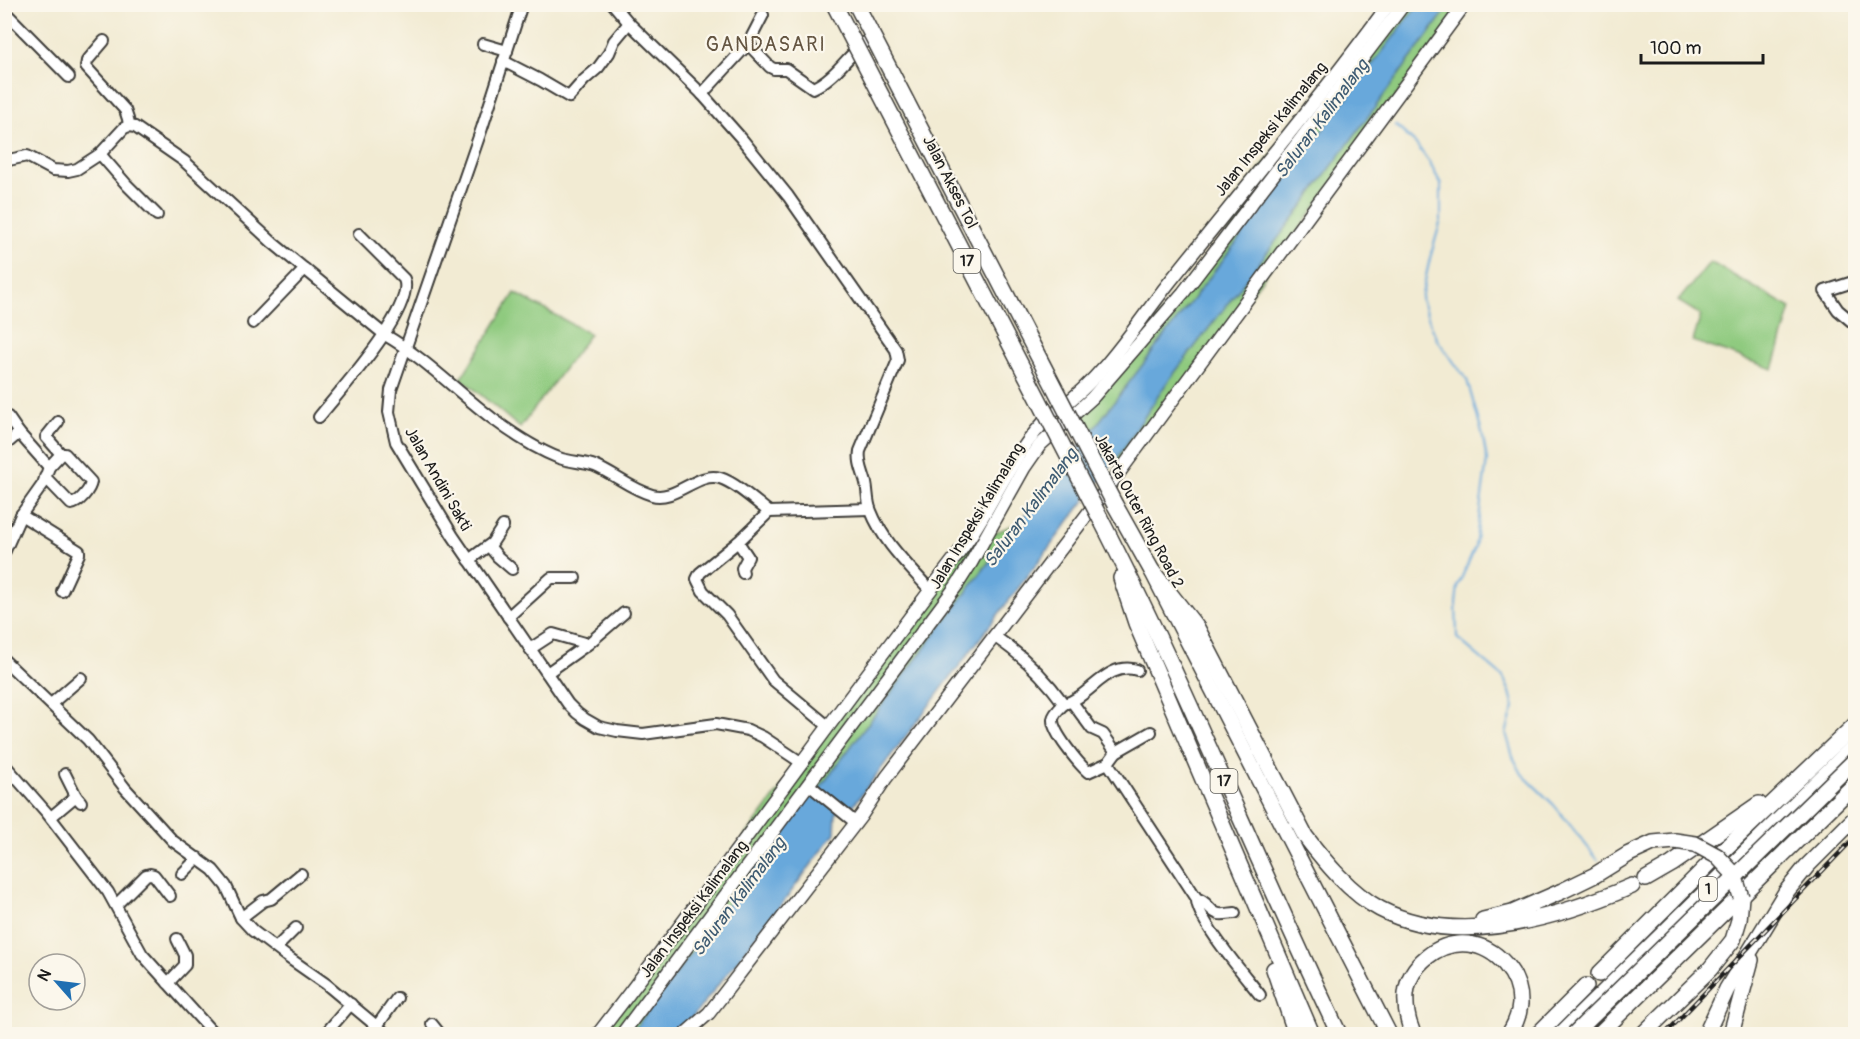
<svg xmlns="http://www.w3.org/2000/svg" width="1860" height="1039" viewBox="0 0 1860 1039" font-family="Pangolin,sans-serif">
<style>
.green{fill:#8fca7f;stroke:#56734e;stroke-width:1.5}
.water{fill:#67a8db;stroke:#42627c;stroke-width:1.5}
.lines{fill:none;stroke-linecap:round;stroke-linejoin:round}
.stream{stroke:#67a8db;stroke-width:2}
.minor-casing{stroke:#3c3b37;stroke-width:14}
.major-casing{stroke:#3c3b37;stroke-width:15}
.highway-casing{stroke:#3c3b37;stroke-width:18}
.minor{stroke:#fff;stroke-width:10}
.major{stroke:#fff;stroke-width:12}
.highway{stroke:#fff;stroke-width:15}
.rail-casing{stroke:#1c1c1c;stroke-width:4.5}
.rail{stroke:#fbf7ec;stroke-width:2;stroke-dasharray:7;stroke-linecap:butt}
.highway-bridge-casing{stroke:#3c3b37;stroke-width:18;stroke-linecap:butt}
.highway-bridge{stroke:#fff;stroke-width:15}
.labels{text-anchor:middle;dominant-baseline:central;stroke-width:4.5;stroke-linejoin:round;paint-order:stroke}
.shield{fill:#fbf7ec;stroke:#5f5e5a;stroke-width:1.5}
.shield-label{font-size:15px;font-weight:bold;fill:#1c1c1c}
.street-label{font-size:16px;fill:#1c1c1c;stroke:#fbf7ec}
.water-label{font-size:18px;font-style:italic;fill:#3e5b72;stroke:#fbf7ec}
.quarter-label{font-size:20px;letter-spacing:1.5px;fill:#635440;stroke:#fbf7ec}
</style>
<rect width="100%" height="100%" fill="#fbf7ec"/>
<filter id="ink" filterUnits="userSpaceOnUse"><feTurbulence type="fractalNoise" baseFrequency=".0167" numOctaves="2"/><feDisplacementMap in="SourceGraphic" scale="12" xChannelSelector="R" yChannelSelector="G"/><feConvolveMatrix kernelMatrix="1 2 1 2 8 2 1 2 1" color-interpolation-filters="sRGB"/></filter>
<filter id="wash" filterUnits="userSpaceOnUse"><feTurbulence type="fractalNoise" baseFrequency=".008" numOctaves="4" result="noise"/><feDisplacementMap in="SourceGraphic" scale="24" xChannelSelector="R" yChannelSelector="G"/><feGaussianBlur stdDeviation="1.35" result="paint"/><feColorMatrix in="noise" values="0 0 0 0 0 0 0 0 0 0 0 0 0 0 0 0 0 1.4 0 .05"/><feComposite in="paint" operator="in"/></filter>
<g filter="url(#wash)">
<rect width="100%" height="100%" fill="#f2ebd3"/>
<g class="green">
<path d="M1389,5H1418L1092,431L1079,411L1243,214L1232,205Z"/>
<path d="M1450,5H1465L1118,474V457L1166,384L1299,211Z"/>
<path d="M1710,262L1791,308L1773,369L1693,341L1701,315L1678,301Z"/>
<path d="M515,293L590,334L520,428L461,378Z"/>
<path d="M1018,523L817,792L804,801L631,1034H598L974,529L987,536Z"/>
</g>
<path class="water" d="M1418,5H1450L1299,211L1166,384L1118,457L849,811L842,808L836,814L835,833L773,916L696,1013L676,1034H631L804,801L817,792L1055,474L1092,431Z"/>
<g class="lines">
<path class="stream" d="M1395,125L1416,144L1429,162L1441,184V220L1430,258L1421,299L1436,338L1467,380L1482,433L1487,460L1475,547L1458,586L1456,603L1457,638L1503,677L1510,692L1514,707L1506,733L1513,757L1522,774L1554,805L1598,860"/>
</g>
</g>
<g filter="url(#ink)">
<g class="lines">
<defs>
<g id="minor">
<path d="M522,4L482,128L391,390L389,412L396,442L453,536L568,704L577,713L585,719L599,727L617,731L643,734L716,724L748,730L763,737L802,763"/>
<path d="M613,4L629,23L702,94L741,138L788,196L896,350L898,360L860,451C858,463 863,471 866,483C868,492 867,502 871,511C883,542 909,566 930,590"/>
<path d="M4,11L69,77"/>
<path d="M104,41L87,61L86,67L125,110L128,119L129,126"/>
<path d="M483,44L507,51"/>
<path d="M748,44L770,67L774,69H786L813,88C836,78 849,53 869,39"/>
<path d="M503,61L540,80L569,97L584,80L598,68L609,53L614,41L629,23"/>
<path d="M702,94L748,44L763,15"/>
<path d="M100,154L127,185L157,215"/>
<path d="M4,161L27,156L53,170L68,171L77,169L100,154L124,128L129,126L135,127L184,161L273,243L385,335C425,358 456,391 493,419C513,434 536,449 559,458C570,462 584,462 595,466C614,474 631,489 652,495C675,502 698,471 720,478C736,483 755,501 769,512L870,509"/>
<path d="M1856,281L1825,291L1838,310L1856,325"/>
<path d="M253,323L305,269"/>
<path d="M8,417L19,433L49,467"/>
<path d="M319,417C338,393 416,308 404,279L359,234"/>
<path d="M58,422L46,437L61,454"/>
<path d="M4,446L19,433"/>
<path d="M769,512L738,542L700,573L697,579L703,591L727,615L773,680L828,726"/>
<path d="M21,515L79,551V554L62,591"/>
<path d="M738,542L748,557L742,568L743,573"/>
<path d="M489,546L498,557L512,569"/>
<path d="M4,553L21,515L43,484L49,467L61,454H65L91,482C90,490 79,503 71,504L45,477"/>
<path d="M469,560L492,543L503,526"/>
<path d="M508,617L551,578H575"/>
<path d="M994,636C1022,655 1044,676 1064,704C1091,697 1106,661 1137,670"/>
<path d="M530,649L553,634L588,644"/>
<path d="M4,660L88,740L125,788L173,841L213,870L226,886L241,918L253,931L286,956L326,984L386,1034"/>
<path d="M547,673L588,644L624,613"/>
<path d="M1072,702L1092,729L1103,734L1116,752"/>
<path d="M51,704L81,678"/>
<path d="M1064,704C1060,708 1054,713 1053,719C1052,732 1079,764 1088,772L1108,763L1116,752L1151,732"/>
<path d="M1108,763L1197,899C1195,918 1247,978 1260,995"/>
<path d="M4,764L47,813L108,892L142,954L214,1034"/>
<path d="M65,774L76,796"/>
<path d="M808,784L856,823"/>
<path d="M51,817L76,796L81,802"/>
<path d="M182,874L198,858"/>
<path d="M1197,899C1208,901 1209,912 1219,914C1224,915 1231,913 1235,913"/>
<path d="M116,905L146,875L150,874L154,875L170,896"/>
<path d="M241,918L263,901L271,899L301,874"/>
<path d="M276,948L296,928"/>
<path d="M168,983L185,965V955L177,939"/>
<path d="M432,1024L440,1034"/>
<path d="M377,1026L397,998"/>
<path d="M325,1034L351,1004"/>
</g>
<g id="major">
<path d="M1059,409C1107,374 1136,324 1172,279C1245,188 1320,98 1389,4"/>
<path d="M598,1034C720,876 836,713 958,554C992,510 1010,454 1051,415"/>
<path d="M622,1034L957,585L971,563L1024,468L1040,445L1092,398L1183,293L1404,4"/>
<path d="M685,1034L709,1013L861,816L886,778L1118,474L1465,4"/>
</g>
<g id="highway">
<path d="M1115,505L1152,571L1389,1034"/>
<path d="M1100,518C1187,687 1257,863 1339,1034"/>
<path d="M1152,571L1197,628L1305,836C1325,862 1350,893 1380,909C1457,949 1558,918 1632,886"/>
<path d="M1121,578L1136,623L1312,1034"/>
<path d="M1646,879L1672,864L1759,804"/>
<path d="M1483,920L1512,913L1560,892"/>
<path d="M1274,969L1296,1034"/>
<path d="M1599,974L1711,862L1856,724"/>
<path d="M1413,1034C1408,1022 1405,1008 1406,994C1409,965 1438,941 1468,944C1497,947 1521,975 1520,1004C1519,1015 1515,1025 1509,1034"/>
<path d="M1538,1034L1586,986"/>
<path d="M1561,1034L1856,744"/>
<path d="M1599,1034L1856,783"/>
<path d="M1643,1034L1710,969L1733,940L1739,920L1741,897"/>
<path d="M1706,1034L1727,989L1786,892L1807,866L1856,817"/>
<path d="M1731,1034L1751,960"/>
</g>
</defs>
<use href="#minor" class="minor-casing"/>
<use href="#major" class="major-casing"/>
<use href="#highway" class="highway-casing"/>
<use href="#minor" class="minor"/>
<use href="#major" class="major"/>
<use href="#highway" class="highway"/>
<defs>
<path id="rail" d="M1665,1034L1856,836"/>
</defs>
<use href="#rail" class="rail-casing"/>
<use href="#rail" class="rail"/>
<defs>
<g id="highway-bridge">
<path d="M834,4L1100,518"/>
<path d="M856,4L1115,505"/>
<path d="M1560,892L1595,875L1629,854L1653,843L1675,841L1695,844L1717,856L1734,874L1741,897"/>
<path d="M1574,1034L1856,759"/>
</g>
</defs>
<use href="#highway-bridge" class="highway-bridge-casing"/>
<use href="#highway-bridge" class="highway-bridge"/>
</g>
</g>
<g class="labels">
<g class="shield">
<rect x="953.5" y="249" width="27" height="24" rx="4.5"/>
<rect x="1210.5" y="769" width="27" height="24" rx="4.5"/>
<rect x="1699" y="877" width="18" height="24" rx="4.5"/>
</g>
<g class="shield-label">
<text x="967" y="261">17</text>
<text x="1224" y="781">17</text>
<text x="1708" y="889">1</text>
</g>
<g class="street-label">
<text transform="translate(1271 129) rotate(-51)">Jalan Inspeksi Kalimalang</text>
<text transform="translate(950 182) rotate(63)">Jalan Akses Tol</text>
<text transform="translate(438 479) rotate(60)">Jalan Andini Sakti</text>
<text transform="translate(1139 511) rotate(62)">Jakarta Outer Ring Road 2</text>
<text transform="translate(977 516) rotate(-59)">Jalan Inspeksi Kalimalang</text>
<text transform="translate(694 909) rotate(-53)">Jalan Inspeksi Kalimalang</text>
</g>
<g class="water-label">
<text transform="translate(1322 119) rotate(-53)">Saluran Kalimalang</text>
<text transform="translate(1031 508) rotate(-53)">Saluran Kalimalang</text>
<text transform="translate(739 897) rotate(-53)">Saluran Kalimalang</text>
</g>
<g class="quarter-label">
<text x="766" y="44">GANDASARI</text>
</g>
</g>
<rect width="1860" height="1039" fill="none" stroke="#fbf7ec" stroke-width="24"/>
<g transform="translate(57 982) rotate(298)"><circle r="28" fill="#fbf7ec" stroke="#a29f99" stroke-width="1.5"/>
<path d="M0-4.5L10 22L0 15L-10 22Z" fill="#1f6fb2"/>
<text y="-9" font-size="16" font-weight="bold" text-anchor="middle" fill="#1c1c1c">N</text>
</g>
<path d="M1641 54v9h122v-9" fill="none" stroke="#1c1c1c" stroke-width="3"/>
<text x="1650" y="54" font-size="18" fill="#1c1c1c" stroke="#fbf7ec" stroke-width="4.5" paint-order="stroke">100 m</text>
</svg>
